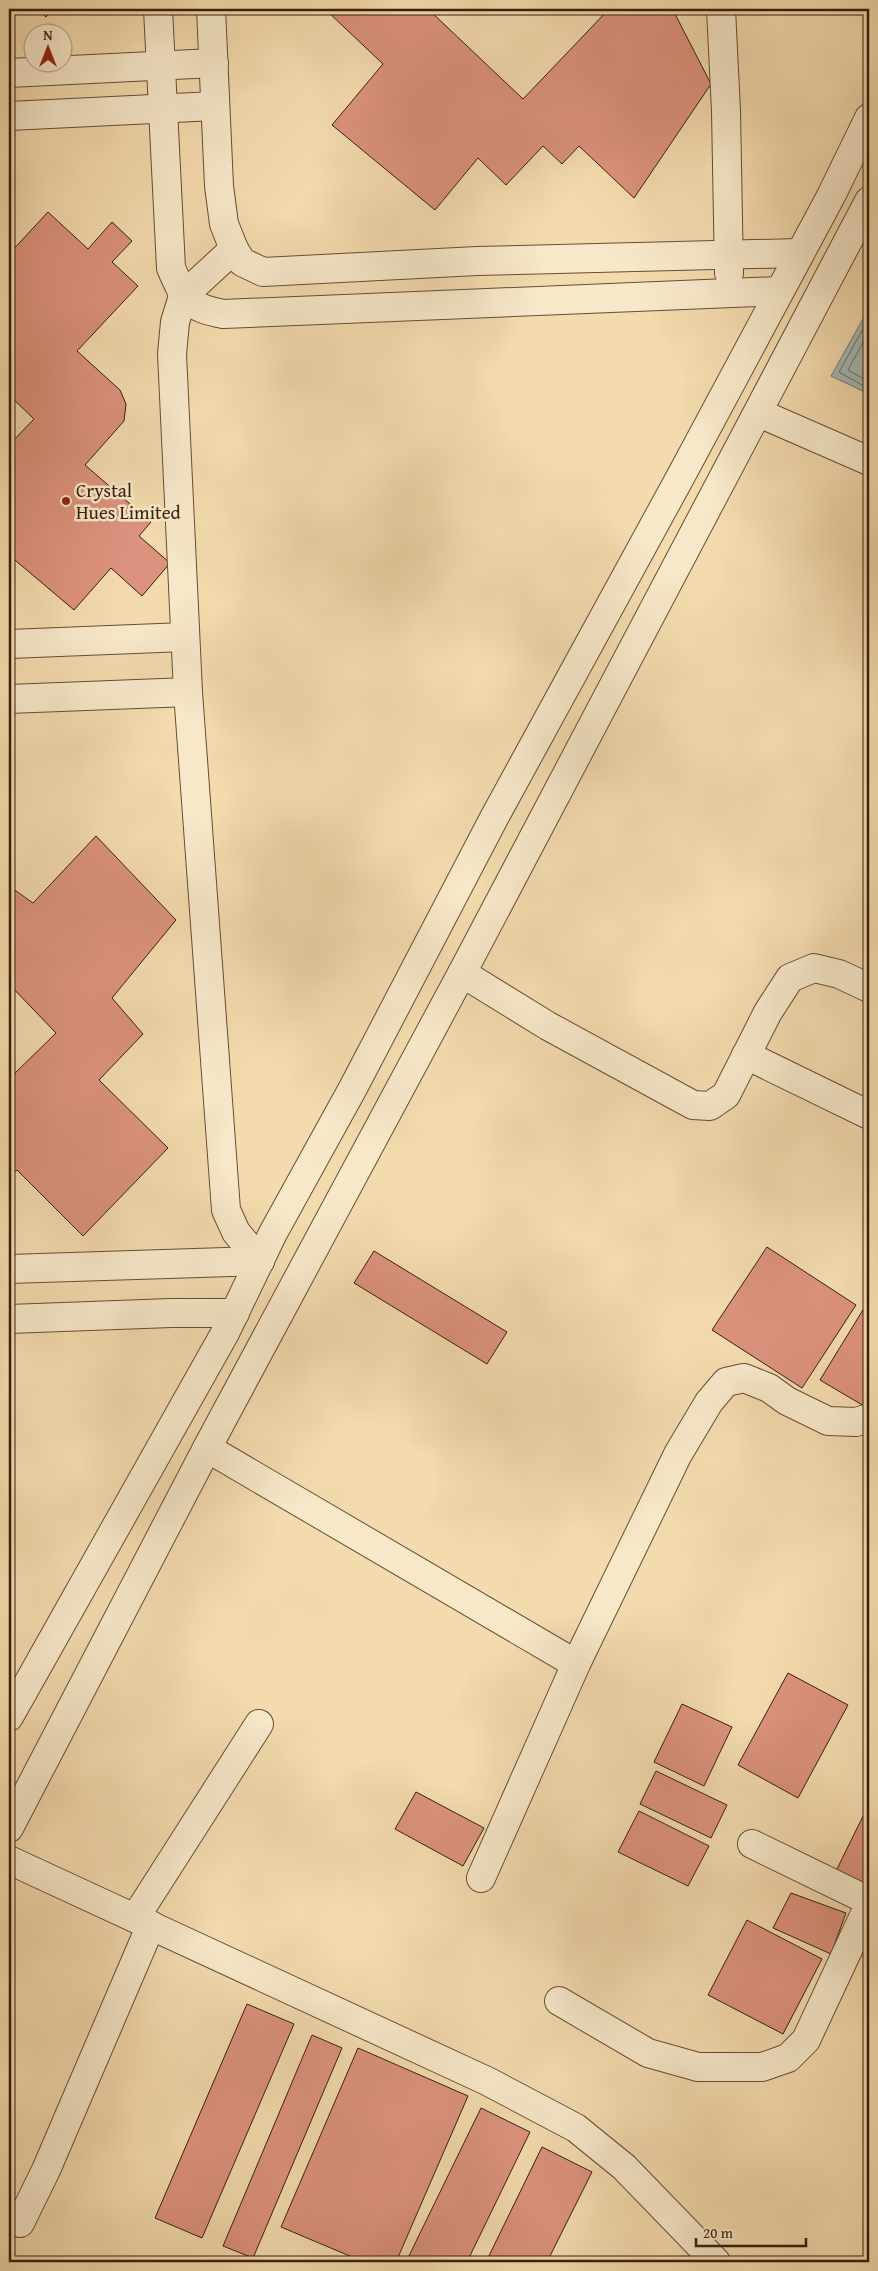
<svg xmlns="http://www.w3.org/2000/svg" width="878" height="2271" viewBox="0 0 878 2271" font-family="'Gentium Book Plus',serif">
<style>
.water{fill:#a0b8b5;stroke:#767a71}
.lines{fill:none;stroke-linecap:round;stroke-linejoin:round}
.shore{stroke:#6c6b60;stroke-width:1}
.building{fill:#dc927e;stroke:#381e0b}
.minor-casing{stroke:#674d34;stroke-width:30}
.minor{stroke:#f7e8ca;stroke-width:28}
.poi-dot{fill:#8f2418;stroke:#f7e8ca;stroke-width:2}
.labels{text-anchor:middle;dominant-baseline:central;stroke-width:5;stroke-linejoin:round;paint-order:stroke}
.poi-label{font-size:19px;fill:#381e0b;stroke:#f7e8ca;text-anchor:start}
</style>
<rect width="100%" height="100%" fill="#f3dbae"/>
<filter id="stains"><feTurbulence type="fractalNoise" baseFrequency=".004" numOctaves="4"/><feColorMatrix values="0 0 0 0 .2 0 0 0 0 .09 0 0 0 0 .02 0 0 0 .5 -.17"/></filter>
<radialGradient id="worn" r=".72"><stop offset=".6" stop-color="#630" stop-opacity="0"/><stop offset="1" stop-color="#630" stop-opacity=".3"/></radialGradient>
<path class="water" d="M869,308V394L831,376Z"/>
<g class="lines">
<g class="shore">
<path d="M869,318L839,372L869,389"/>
<path d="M869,331L848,370L869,382"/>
</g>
</g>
<g class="building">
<path d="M36,9H53L46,17Z"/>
<path d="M328,9H428L523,99L609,9H677L674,12L711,84L634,198L579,146L562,164L543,146L506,185L478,158L435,210L332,125L383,64L326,10Z"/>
<path d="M48,212L88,249L112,222L132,241L112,262L138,286L77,351L120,390L126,404L124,421L85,465L151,522L139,536L170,563L142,596L111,568L74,610L9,555V445L34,419L9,395V254Z"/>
<path d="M96,836L176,920L112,998L143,1034L99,1080L168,1148L83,1236L17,1170L9,1177V1079L56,1033L9,984V886L33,903Z"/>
<path d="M767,1247L856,1305L802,1388L712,1330Z"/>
<path d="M374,1251L507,1332L487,1364L354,1283Z"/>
<path d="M869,1300V1409L820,1380Z"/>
<path d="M788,1673L848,1705L798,1798L738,1765Z"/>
<path d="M682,1704L732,1727L704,1786L654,1762Z"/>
<path d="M656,1771L727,1805L711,1838L640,1804Z"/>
<path d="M416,1792L484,1828L463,1866L395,1829Z"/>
<path d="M869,1804V1887L836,1871Z"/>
<path d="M639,1811L709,1846L688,1886L618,1852Z"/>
<path d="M791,1893L846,1913L831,1954L773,1928Z"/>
<path d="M747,1920L822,1959L783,2034L708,1995Z"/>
<path d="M247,2004L294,2024L202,2238L155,2218Z"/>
<path d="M312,2035L342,2048L253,2258L223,2246Z"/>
<path d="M358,2048L468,2096L396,2262H364L281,2227Z"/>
<path d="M481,2108L530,2132L467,2262H406Z"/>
<path d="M542,2147L592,2172L547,2262H486Z"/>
</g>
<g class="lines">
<defs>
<g id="minor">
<path d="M158,9L171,268C185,300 188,307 223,314L779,291"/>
<path d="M211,9L219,186L224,224L234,249L242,262L263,272L477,261L798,253"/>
<path d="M721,9L726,111L729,273"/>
<path d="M9,73L214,63"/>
<path d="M9,116L215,106"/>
<path d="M234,249L183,296L175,322L172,354L188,692L226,1210L236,1232L260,1261"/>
<path d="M759,413L869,461"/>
<path d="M9,644L185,637"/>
<path d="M9,699L188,692"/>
<path d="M462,973L548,1026L693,1105L710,1106L726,1095L768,1012L790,978L814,968L839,974L869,988"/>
<path d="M746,1055L869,1115"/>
<path d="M9,1269L260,1261"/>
<path d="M9,1319L171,1313H235"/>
<path d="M207,1448L576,1664"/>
<path d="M9,1717L225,1333L273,1233L353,1088L494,818L682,474L831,196L869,118"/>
<path d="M9,1828L207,1448L462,973L869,201"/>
<path d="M752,1844L869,1901"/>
<path d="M9,1860L487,2081L576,2128L624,2167L716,2262"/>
<path d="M481,1878L576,1664L678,1454L709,1402L726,1382L744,1378L769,1388L787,1401L828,1421L856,1422L869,1418"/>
<path d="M135,1918L259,1724"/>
<path d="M559,2001L648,2053L698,2067H762L788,2058L806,2040L869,1905"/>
<path d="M20,2223L46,2170L151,1925"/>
</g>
</defs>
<use href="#minor" class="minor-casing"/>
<use href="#minor" class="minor"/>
</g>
<circle class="poi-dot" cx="66" cy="501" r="5"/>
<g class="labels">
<g class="poi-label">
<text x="76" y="490">Crystal<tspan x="76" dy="22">Hues Limited</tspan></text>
</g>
</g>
<rect width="878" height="2271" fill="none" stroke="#f3dbae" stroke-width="30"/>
<rect x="10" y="10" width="858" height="2251" fill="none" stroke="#381e0b" stroke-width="2.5"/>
<rect x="15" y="15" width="848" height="2241" fill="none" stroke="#381e0b"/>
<g transform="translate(48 48)"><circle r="24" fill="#f7e8ca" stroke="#ab977e"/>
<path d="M0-4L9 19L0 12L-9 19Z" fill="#8f2418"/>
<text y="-8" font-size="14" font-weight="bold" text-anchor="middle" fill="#381e0b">N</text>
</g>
<path d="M696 2238v8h110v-8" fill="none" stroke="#381e0b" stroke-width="2.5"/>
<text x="703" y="2238" font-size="15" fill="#381e0b" stroke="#f7e8ca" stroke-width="4" paint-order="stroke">20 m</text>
<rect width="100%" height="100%" filter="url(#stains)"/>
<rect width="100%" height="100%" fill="url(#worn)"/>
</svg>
